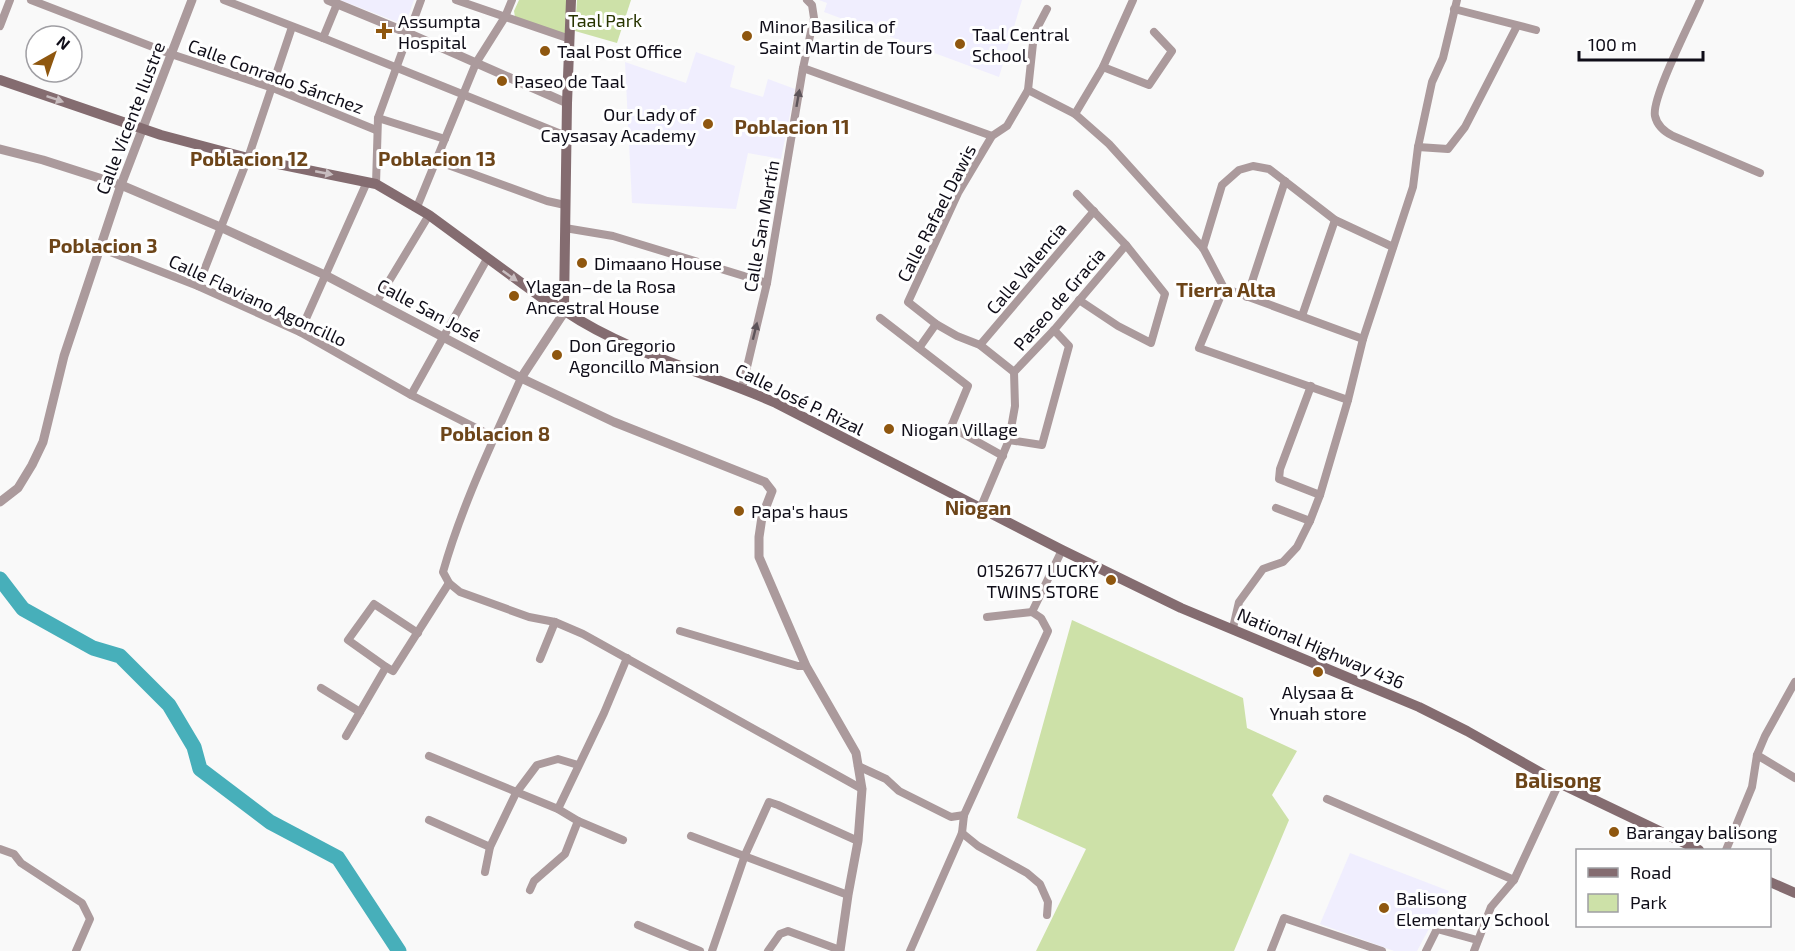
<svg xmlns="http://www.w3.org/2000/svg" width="1795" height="951" viewBox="0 0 1795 951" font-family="'Exo 2',sans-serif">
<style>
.built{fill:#f0eefe}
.green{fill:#cde1a8}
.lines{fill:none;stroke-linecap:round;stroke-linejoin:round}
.river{stroke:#47afba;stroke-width:15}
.minor{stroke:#ab9a9c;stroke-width:8}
.tertiary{stroke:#ab9a9c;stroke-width:9}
.secondary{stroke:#846c70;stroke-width:10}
.oneway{fill:#5d545a}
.oneway2{fill:#c8bdbf}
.poi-dot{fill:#8f570f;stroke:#fff;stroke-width:2}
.labels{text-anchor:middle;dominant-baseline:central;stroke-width:6;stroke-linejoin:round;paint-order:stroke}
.park-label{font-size:18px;fill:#283500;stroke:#fff}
.poi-label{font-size:18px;fill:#0f0d18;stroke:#fff;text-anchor:start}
.street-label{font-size:18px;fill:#0f0d18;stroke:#fff}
.neighbourhood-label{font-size:20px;font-weight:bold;fill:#6d4519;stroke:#fff}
.quarter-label{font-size:21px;font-weight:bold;fill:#6d4519;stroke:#fff}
</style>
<rect width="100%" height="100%" fill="#f9f9f9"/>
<g class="built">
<path d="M340,0H414L405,25Z"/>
<path d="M819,0H1022L999,77L824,12L827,3Z"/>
<path d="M696,52L735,66L730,87L763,97L768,79L795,89L781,159L748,153L736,209L632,203L625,62L686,83Z"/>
<path d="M1350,853L1449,891L1417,951H1394L1320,924Z"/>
</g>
<g class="green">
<path d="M519,0H568L567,36L515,17L514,11Z"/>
<path d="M577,0H631L617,43L575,31Z"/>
<path d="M1072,620L1243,698L1247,728L1297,751L1272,795L1289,820L1234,951H1036L1086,849L1017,818Z"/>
</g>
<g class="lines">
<path class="river" d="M0,579L23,609L93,648L120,656L169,705L194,747L200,769L270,822L338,858L399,951"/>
<g class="minor">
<path d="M31,0L171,54L273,88L376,130"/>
<path d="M224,0L323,38L566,136"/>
<path d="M456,0L570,39"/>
<path d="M1700,0C1691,21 1651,99 1655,116C1657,125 1665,132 1673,136L1760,173"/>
<path d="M1454,9L1536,30"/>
<path d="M0,26L10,0"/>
<path d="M323,38L337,4"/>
<path d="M1103,67L1149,85L1172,51L1154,32"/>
<path d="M803,68L992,136"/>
<path d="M1028,90L1075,114L1109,144L1203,248L1224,288L1363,339"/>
<path d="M1075,114L1103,67L1133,0"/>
<path d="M378,118L445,139"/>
<path d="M1418,147L1448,149L1465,127L1517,26"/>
<path d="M437,161L547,201L565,205"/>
<path d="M376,184L378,118L421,0"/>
<path d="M1077,194L1126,245L1165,294L1151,343L1118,326L1079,300"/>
<path d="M417,207L476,63L505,17L512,0"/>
<path d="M565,228L613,236L767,283"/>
<path d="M100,248L198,286L300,332L411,395L494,437"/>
<path d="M1203,248L1222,185L1239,170L1253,166L1269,169L1335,220L1393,247"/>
<path d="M198,286L248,158L292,27"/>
<path d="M1224,288L1199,348L1348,400"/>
<path d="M1247,297L1285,181"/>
<path d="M377,301L429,215"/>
<path d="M1302,316L1335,220"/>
<path d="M880,318L968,386L951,427L1003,456"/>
<path d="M300,332L367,182"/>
<path d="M980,345L1094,211"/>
<path d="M919,348L936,324"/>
<path d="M1014,372L980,345L957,336L936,324L908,302L958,193L992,136L1007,126L1028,90L1034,34L1047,9"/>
<path d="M521,378C493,441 462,505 443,572L449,583L460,592L529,617L555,622L583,634L862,789"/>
<path d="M1311,386L1280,469L1279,479L1320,495"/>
<path d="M742,388L767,283L803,68L814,18L812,5L807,0"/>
<path d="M411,395L487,259"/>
<path d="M1009,440L1042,445L1069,346L1054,330"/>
<path d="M1276,508L1310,521"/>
<path d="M980,509L1009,440L1015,406L1014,372L1054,330L1126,245"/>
<path d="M987,617L1032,612L1062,550"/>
<path d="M1233,628L1239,602L1263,569L1283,562L1297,547L1310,521L1320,495L1348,400L1363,339L1413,187L1418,147L1432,82L1443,58L1457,0"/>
<path d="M680,631L798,666H806"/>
<path d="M540,659L555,622"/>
<path d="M386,667L348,640L374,604L418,633"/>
<path d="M321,688L360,712"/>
<path d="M346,736L386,667L393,671L449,583"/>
<path d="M1757,755L1795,778"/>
<path d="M429,756L558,809L578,821L623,840"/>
<path d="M858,766L886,779L899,791L951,817L964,815"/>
<path d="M1327,799L1514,880"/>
<path d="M558,809L604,713L627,658"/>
<path d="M429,820L490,847"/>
<path d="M962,833L978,846L1027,873L1040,884L1048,902L1047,915"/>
<path d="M691,836L848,895"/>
<path d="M0,849L14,854L21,863L82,903L90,919L76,951"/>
<path d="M1726,850L1752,787L1757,755L1765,736L1795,682"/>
<path d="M485,872L490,847L516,793L537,765L558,759L578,765"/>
<path d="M530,890L534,881L565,854L578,821"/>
<path d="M638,925L700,951"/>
<path d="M712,951L745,855L769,802L778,805L858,841"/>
<path d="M768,951L780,934L788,931L840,950"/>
<path d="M910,951L962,833L964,815L1048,631L1041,618L1032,612"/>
<path d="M1271,951L1284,918L1382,951"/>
<path d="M1426,951L1437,929L1477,940"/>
<path d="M1474,951L1491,907L1514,880L1559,783"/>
</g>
<g class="tertiary">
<path d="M328,0L408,33L567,103"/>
<path d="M0,149L43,160L121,185L220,227L325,275L521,378L614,422L765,482L772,491L762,517L759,537V557L806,666L856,753L862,789L858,841L848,895L840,951"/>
<path d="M521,378L565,311"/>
<path d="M0,502L18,488L32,465L43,442L64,356L121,185L192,0"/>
</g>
<g class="secondary">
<path d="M0,80L161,135L248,158L376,184L429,215L542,298L559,307H564L565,311C629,354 706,372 776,403L1062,550L1181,608L1419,707L1467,731L1559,783L1699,850"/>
<path d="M564,307L567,103L571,0"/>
<path d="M1770,882L1795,893"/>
</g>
</g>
<defs><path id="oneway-solid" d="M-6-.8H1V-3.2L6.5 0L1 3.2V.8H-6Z" transform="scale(1.5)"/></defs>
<g class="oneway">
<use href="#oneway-solid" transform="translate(798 98) rotate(-80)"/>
<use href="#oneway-solid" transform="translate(755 331) rotate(-76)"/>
</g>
<g class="oneway2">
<use href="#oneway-solid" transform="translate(55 99) rotate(19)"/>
<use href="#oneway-solid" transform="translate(324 173) rotate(11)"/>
<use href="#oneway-solid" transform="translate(510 276) rotate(35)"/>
</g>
<g class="poi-dot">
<path d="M381 22h6v6h6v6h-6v6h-6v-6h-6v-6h6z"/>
<circle cx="747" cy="36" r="6"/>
<circle cx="960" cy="44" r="6"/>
<circle cx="545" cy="51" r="6"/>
<circle cx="502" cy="81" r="6"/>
<circle cx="708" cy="124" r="6"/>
<circle cx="582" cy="263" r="6"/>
<circle cx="514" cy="296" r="6"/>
<circle cx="557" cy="355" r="6"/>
<circle cx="889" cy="429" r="6"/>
<circle cx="739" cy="511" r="6"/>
<circle cx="1111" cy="580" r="6"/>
<circle cx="1318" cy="672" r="6"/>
<circle cx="1614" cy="832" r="6"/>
<circle cx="1384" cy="908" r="6"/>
</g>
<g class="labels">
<g class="park-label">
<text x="605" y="20">Taal Park</text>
</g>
<g class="poi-label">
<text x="398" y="21">Assumpta<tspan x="398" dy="21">Hospital</tspan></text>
<text x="759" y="26">Minor Basilica of<tspan x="759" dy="21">Saint Martin de Tours</tspan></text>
<text x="972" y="34">Taal Central<tspan x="972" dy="21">School</tspan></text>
<text x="557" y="51">Taal Post Office</text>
<text x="514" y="81">Paseo de Taal</text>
<text x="696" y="114" text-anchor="end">Our Lady of<tspan x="696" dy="21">Caysasay Academy</tspan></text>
<text x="594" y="263">Dimaano House</text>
<text x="526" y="286">Ylagan–de la Rosa<tspan x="526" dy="21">Ancestral House</tspan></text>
<text x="569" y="345">Don Gregorio<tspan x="569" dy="21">Agoncillo Mansion</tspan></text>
<text x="901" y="429">Niogan Village</text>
<text x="751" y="511">Papa's haus</text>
<text x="1099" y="570" text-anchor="end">0152677 LUCKY<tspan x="1099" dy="21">TWINS STORE</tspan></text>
<text x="1318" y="692" text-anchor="middle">Alysaa &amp;<tspan x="1318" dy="21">Ynuah store</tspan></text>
<text x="1626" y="832">Barangay balisong</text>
<text x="1396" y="898">Balisong<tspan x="1396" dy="21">Elementary School</tspan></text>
</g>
<g class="street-label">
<text transform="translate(276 76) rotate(20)">Calle Conrado Sánchez</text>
<text transform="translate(130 118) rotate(-69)">Calle Vicente Ilustre</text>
<text transform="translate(936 213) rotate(-63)">Calle Rafael Dawis</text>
<text transform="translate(761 226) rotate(-80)">Calle San Martín</text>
<text transform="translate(1026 268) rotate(-50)">Calle Valencia</text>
<text transform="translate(1059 299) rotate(-49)">Paseo de Gracia</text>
<text transform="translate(258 300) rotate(25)">Calle Flaviano Agoncillo</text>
<text transform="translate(429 310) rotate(28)">Calle San José</text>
<text transform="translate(800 399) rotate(26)">Calle José P. Rizal</text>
<text transform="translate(1321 648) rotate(23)">National Highway 436</text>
</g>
<g class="neighbourhood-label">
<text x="792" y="126">Poblacion 11</text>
<text x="249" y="158">Poblacion 12</text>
<text x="437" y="158">Poblacion 13</text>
<text x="103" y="245">Poblacion 3</text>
<text x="1226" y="289">Tierra Alta</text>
<text x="495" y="433">Poblacion 8</text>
<text x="978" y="507">Niogan</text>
</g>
<g class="quarter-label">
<text x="1558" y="779">Balisong</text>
</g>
</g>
<rect x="1576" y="849" width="195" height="78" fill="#ffffff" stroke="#9f9ea3" stroke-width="1.5"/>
<rect x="1588" y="868" width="30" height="9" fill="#846c70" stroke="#9f9ea3" stroke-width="1.5"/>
<text x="1630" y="879" font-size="18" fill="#0f0d18">Road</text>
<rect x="1588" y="894" width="30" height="18" fill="#cde1a8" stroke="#9f9ea3" stroke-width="1.5"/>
<text x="1630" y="909" font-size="18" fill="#0f0d18">Park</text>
<g transform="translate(54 54) rotate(40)"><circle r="28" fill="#ffffff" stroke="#9f9ea3" stroke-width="1.5"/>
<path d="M0-4.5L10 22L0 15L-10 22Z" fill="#8f570f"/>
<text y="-9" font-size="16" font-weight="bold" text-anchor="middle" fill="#0f0d18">N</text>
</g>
<path d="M1579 51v9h124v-9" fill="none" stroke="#0f0d18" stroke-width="3"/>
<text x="1588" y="51" font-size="18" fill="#0f0d18" stroke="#ffffff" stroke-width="4.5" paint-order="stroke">100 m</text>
</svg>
